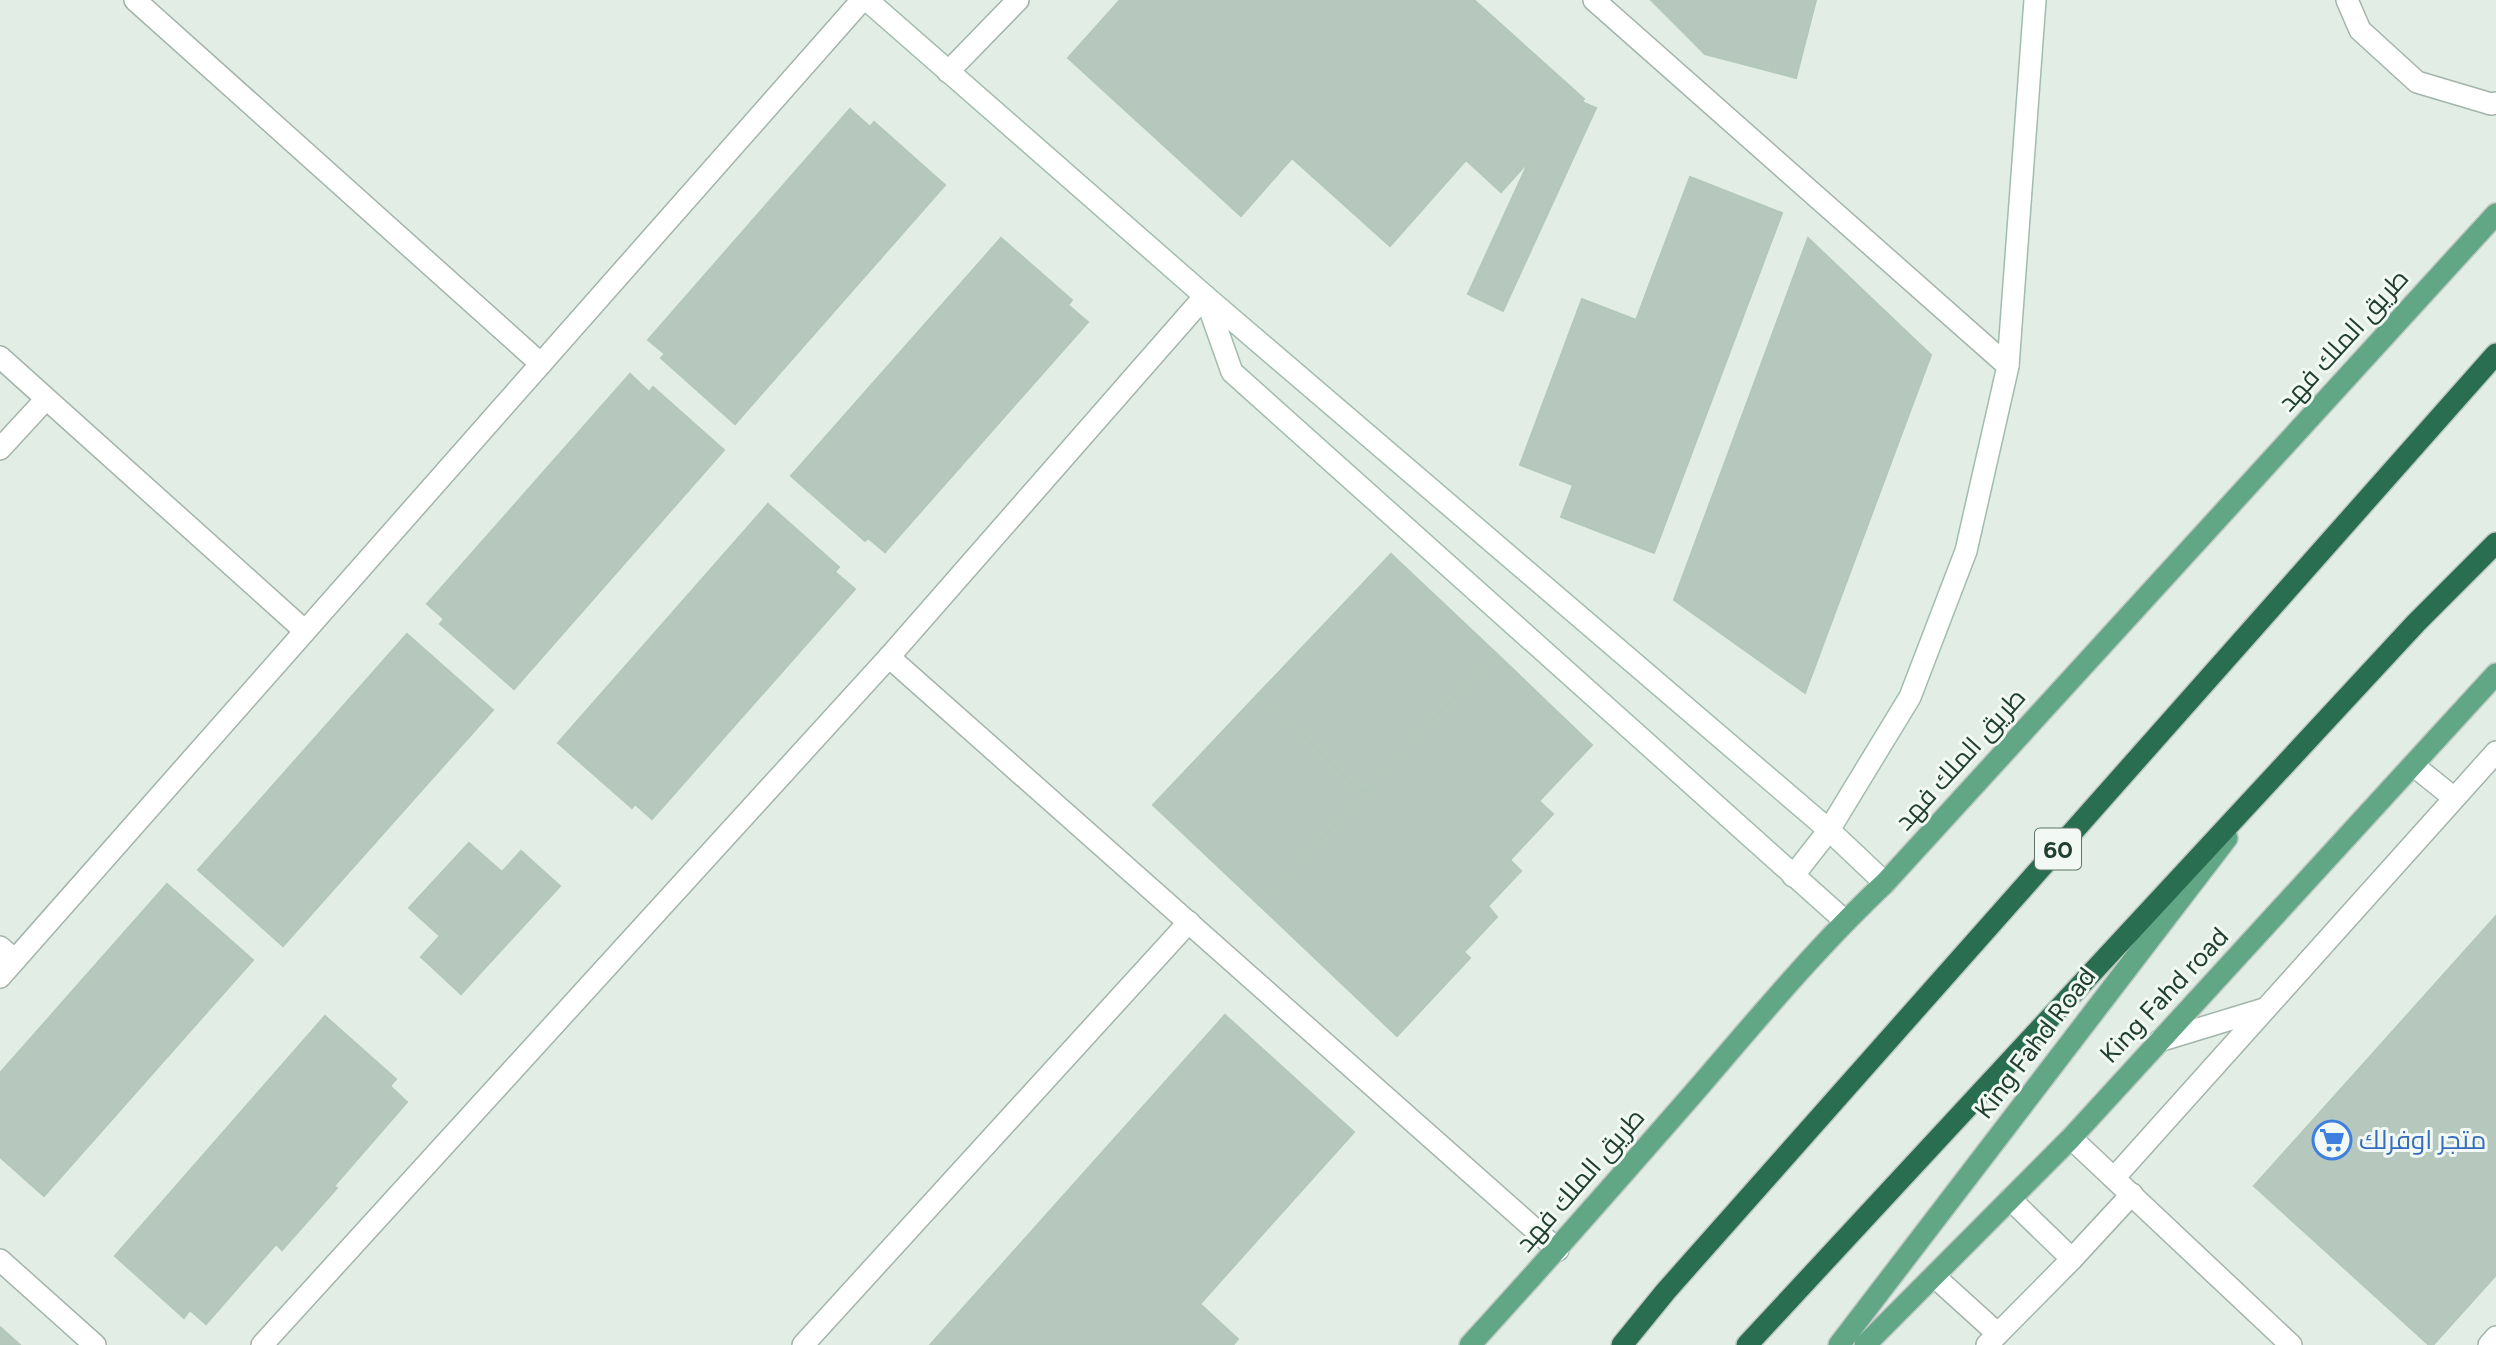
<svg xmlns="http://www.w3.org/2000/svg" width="2496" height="1345" viewBox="0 0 2496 1345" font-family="Figtree,Cairo,sans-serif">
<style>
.building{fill:#b6c8bd;stroke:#b3c7ba;stroke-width:2}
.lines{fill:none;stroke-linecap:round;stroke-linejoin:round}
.lane-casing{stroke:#a3b5ab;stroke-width:24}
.street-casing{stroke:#a3b5ab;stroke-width:24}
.secondary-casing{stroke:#a1bdad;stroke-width:24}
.primary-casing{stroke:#c1c9c5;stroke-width:24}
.highway-casing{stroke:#c1c9c5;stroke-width:24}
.lane{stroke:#fff;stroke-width:21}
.street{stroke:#fff;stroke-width:21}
.secondary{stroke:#fff;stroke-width:21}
.primary{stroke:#61a685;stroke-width:21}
.highway{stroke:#296e50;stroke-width:21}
.labels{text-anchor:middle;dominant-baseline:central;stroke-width:6;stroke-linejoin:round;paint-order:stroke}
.shield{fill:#f2f9f4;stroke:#5f776a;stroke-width:2}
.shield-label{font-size:24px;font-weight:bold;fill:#203f2f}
.street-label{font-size:26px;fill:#203f2f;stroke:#f2f9f4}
.shop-label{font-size:26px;fill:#366cbe;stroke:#f2f9f4;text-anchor:start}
</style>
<rect width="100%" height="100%" fill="#e1ede5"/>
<g class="building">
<path d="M1120,0H1474L1584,99L1582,102L1596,108L1503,311L1468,294L1529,161L1501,192L1466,160L1390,246L1292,158L1241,216L1068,58Z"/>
<path d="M1651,0H1816L1796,78L1705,54Z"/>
<path d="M850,109L870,127L874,122L945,185L735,424L661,358L665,354L648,340Z"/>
<path d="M1690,177L1782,213L1654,553L1561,517L1573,485L1520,465L1582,299L1636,320Z"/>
<path d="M1001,238L1072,300L1068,305L1088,322L885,552L868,538L865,541L791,476Z"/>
<path d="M1808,238L1931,355L1805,693L1674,600Z"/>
<path d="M630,374L649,392L653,387L724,450L514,689L440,624L444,619L427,604Z"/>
<path d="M768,504L839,567L835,572L855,589L652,819L635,804L632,808L558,743Z"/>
<path d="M1391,554L1496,653L1364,794L1258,694Z"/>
<path d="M407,634L493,710L283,946L198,870Z"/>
<path d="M1496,653L1592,745L1539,801L1553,814L1510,860L1521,871L1488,906L1497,917L1464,952L1470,958L1397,1036L1259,905Z"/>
<path d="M1258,694L1364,794L1259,905L1153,805Z"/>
<path d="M469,843L502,872L521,851L560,886L461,994L421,957L440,936L409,908Z"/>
<path d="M167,884L253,960L44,1196L0,1157V1073Z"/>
<path d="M2496,916V1275L2433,1345H2429L2254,1186Z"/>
<path d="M1225,1015L1354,1132L1200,1304L1238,1339L1233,1345H930Z"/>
<path d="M325,1016L396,1079L390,1086L407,1102L334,1186L337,1188L282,1250L276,1244L206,1324L190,1310L184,1318L115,1256Z"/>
<path d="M0,1327L20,1345H0Z"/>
</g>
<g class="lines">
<defs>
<g id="lane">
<path d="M2347,0L2360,30L2417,82L2491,104L2496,103"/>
<path d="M2413,765L2454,798"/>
<path d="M0,947L15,960"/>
<path d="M2159,1041L2264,1009"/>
<path d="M2114,1178L2496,752"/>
<path d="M2010,1199L2072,1259"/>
<path d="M1934,1276L1998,1334"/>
<path d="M1987,1345L2072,1259L2132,1194"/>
</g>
<g id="street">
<path d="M135,0L541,364"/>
<path d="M1594,0L2008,366"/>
<path d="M948,72L1018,0"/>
<path d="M0,357L305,631"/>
<path d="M0,449L46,399"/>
<path d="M889,657L1558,1250"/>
<path d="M0,977L862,0"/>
<path d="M2071,1138L2291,1345"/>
<path d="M0,1260L95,1345"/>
<path d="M262,1345L889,657L1205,296"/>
<path d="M803,1345L1189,922"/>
<path d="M2489,1345L2496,1337"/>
</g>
<g id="secondary">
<path d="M867,0L1205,296"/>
<path d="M1793,876L1829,830L1910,697L1966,551L2008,366L2035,0"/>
<path d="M1845,921L1232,372L1205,296L1829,830L1885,883"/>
</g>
<g id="primary">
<path d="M1470,1345C1548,1260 1623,1174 1699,1087C1759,1017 1818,946 1885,883L2496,214"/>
<path d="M1839,1345L2227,838"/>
<path d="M1865,1345L2071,1138L2496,674"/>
</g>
<g id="highway">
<path d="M1622,1345L1666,1291L2496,354"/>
<path d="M1747,1345L2416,623L2496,543"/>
</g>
</defs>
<use href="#lane" class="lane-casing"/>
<use href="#street" class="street-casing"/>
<use href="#secondary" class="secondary-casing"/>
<use href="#primary" class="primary-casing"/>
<use href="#highway" class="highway-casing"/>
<use href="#lane" class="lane"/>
<use href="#street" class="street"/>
<use href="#secondary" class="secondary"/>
<use href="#primary" class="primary"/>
<use href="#highway" class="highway"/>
</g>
<defs>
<symbol id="supermarket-ring" viewBox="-11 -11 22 22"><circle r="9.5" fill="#f2f9f4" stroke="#3f7fe0" stroke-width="1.5"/><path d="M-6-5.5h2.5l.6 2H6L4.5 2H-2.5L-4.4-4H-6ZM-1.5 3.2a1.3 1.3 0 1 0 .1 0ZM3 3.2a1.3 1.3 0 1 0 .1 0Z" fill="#3f7fe0"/></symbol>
</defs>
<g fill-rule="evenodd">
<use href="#supermarket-ring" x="2310" y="1118" width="44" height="44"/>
</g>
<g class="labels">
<rect class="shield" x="2035" y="828.5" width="46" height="41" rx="5"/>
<g class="shield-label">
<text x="2058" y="849">60</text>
</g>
<g class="street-label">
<text transform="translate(2343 340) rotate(-48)">طريق الملك فهد</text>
<text transform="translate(1960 759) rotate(-48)">طريق الملك فهد</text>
<text transform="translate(2164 995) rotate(-47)">King Fahd road</text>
<text transform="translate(2035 1043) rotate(-53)">King Fahd Road</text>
<text transform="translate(1580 1180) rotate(-49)">طريق الملك فهد</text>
</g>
<g class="shop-label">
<text x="2359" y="1140">متجر اوفرلك</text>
</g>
</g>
</svg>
